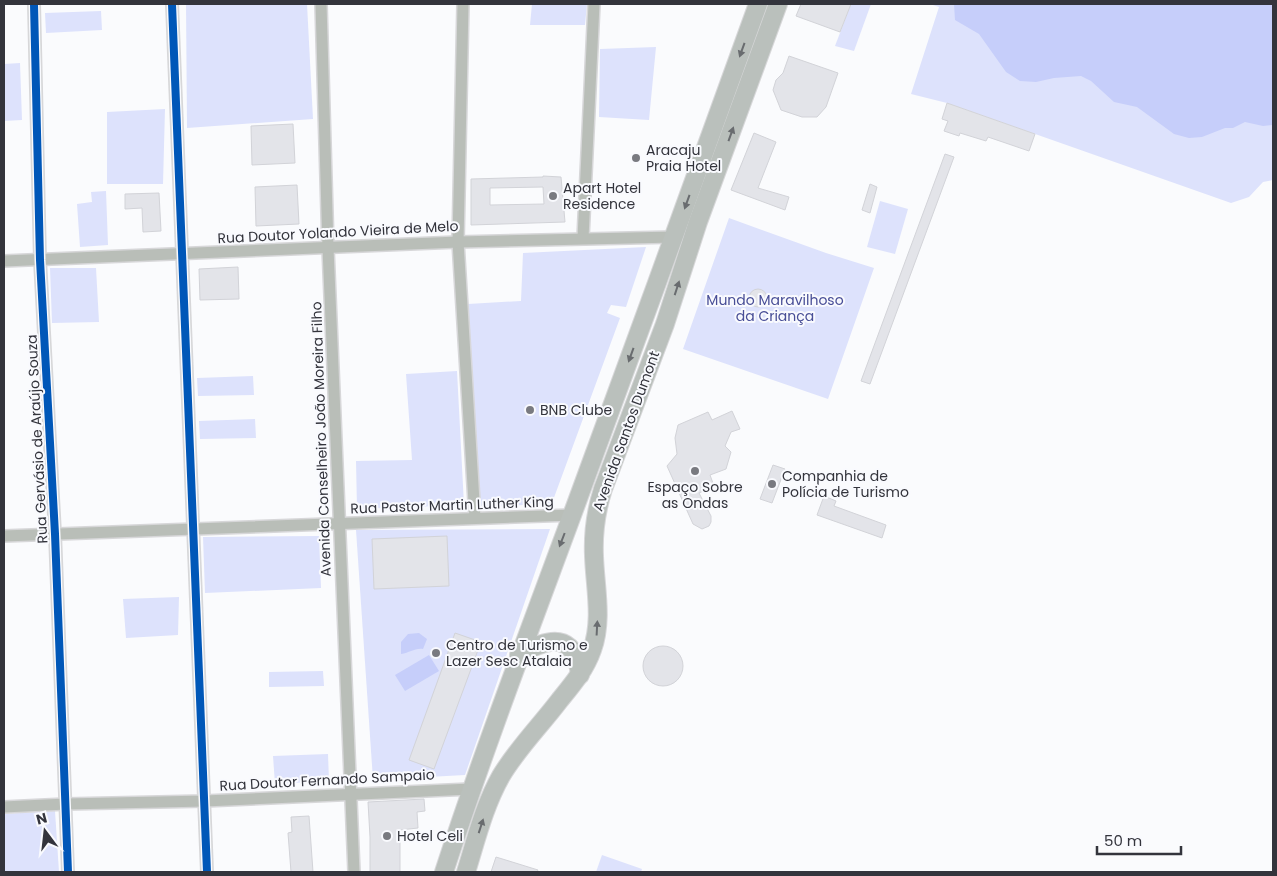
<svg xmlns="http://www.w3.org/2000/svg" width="1277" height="876" viewBox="0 0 1277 876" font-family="Poppins,sans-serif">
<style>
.green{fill:#dde2fc}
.water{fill:#c6cefa}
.building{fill:#e3e4e9;stroke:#d2d3d8;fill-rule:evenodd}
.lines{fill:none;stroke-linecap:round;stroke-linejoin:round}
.minor-casing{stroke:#d7d7d9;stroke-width:14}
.primary-casing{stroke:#d7d7d9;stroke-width:20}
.minor{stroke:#b9beb8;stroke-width:11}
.primary{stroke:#bac0bc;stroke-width:18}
.cycleway-casing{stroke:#f9fafe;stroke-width:11}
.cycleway{stroke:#0057b8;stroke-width:8}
.oneway{fill:#696c6f}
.poi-dot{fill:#797a80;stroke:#f9fafe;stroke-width:2}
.labels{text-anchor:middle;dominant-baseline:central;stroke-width:4;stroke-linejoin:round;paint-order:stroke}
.poi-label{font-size:14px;fill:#33343c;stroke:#f9fafe;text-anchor:start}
.street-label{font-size:14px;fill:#33343c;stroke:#f9fafe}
.park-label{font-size:14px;fill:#484e97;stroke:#f9fafe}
</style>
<rect width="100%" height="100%" fill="#fafbfd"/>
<g class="green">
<path d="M186,4H307L313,119L187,128Z"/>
<path d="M532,4H587L585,25H530Z"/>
<path d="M851,4H871L854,51L835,46Z"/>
<path d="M930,4H1273V180L1263,182L1249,197L1231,203L947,103L911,94L939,7Z"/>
<path d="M101,11L102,30L46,33L45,13Z"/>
<path d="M656,47L649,120L599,117L600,49Z"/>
<path d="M20,63L22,120L4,121V64Z"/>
<path d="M165,109L163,184H107V112Z"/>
<path d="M106,191L108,245L80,247L77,204L92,202L91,192Z"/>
<path d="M880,201L908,209L895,254L867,247Z"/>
<path d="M729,218L826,253L874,268L828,399L683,349Z"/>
<path d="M646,247L626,307L611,305L607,313L620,318L552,503L478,508L468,304L521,301L523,253Z"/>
<path d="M50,268H96L99,322L52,323Z"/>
<path d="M457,371L464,505L357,509L356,461L412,460L406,374Z"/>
<path d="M253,376L254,395L198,396L197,378Z"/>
<path d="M255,419L256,438L200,439L199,421Z"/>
<path d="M550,529L465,775L373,780L356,530Z"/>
<path d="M319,536L321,588L205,593L203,537Z"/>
<path d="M179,597L178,635L126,638L123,599Z"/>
<path d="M323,671L324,686L269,687V672Z"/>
<path d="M328,754L329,781L275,784L273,756Z"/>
<path d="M55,811L59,872H4V814Z"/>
<path d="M602,855L642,869L641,872H596Z"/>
</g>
<g class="water">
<path d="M954,4H1273V125L1263,126L1245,122L1233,128H1225L1202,137L1189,138L1174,134L1137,107L1114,102L1091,81L1081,76L1054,78L1036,82L1020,81L1006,72L979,34L955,20Z"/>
<path d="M419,633L427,639L423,649C414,648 410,653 401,654V642L408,634Z"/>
<path d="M429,655L439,671L405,691L395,675Z"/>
</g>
<g class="building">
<path d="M801,4H851L840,32L796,16Z"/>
<path d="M789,56L838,73L826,107L817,117H802L781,110L773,90L776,80L783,73Z"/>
<path d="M947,103L1035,134L1029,151L988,137L986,141L960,133L959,136L944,131L948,121L942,119Z"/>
<path d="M293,124L295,163L252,165L251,126Z"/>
<path d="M754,133L776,142L758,188L789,197L785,210L731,190Z"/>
<path d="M945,154L954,157L870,384L861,381Z"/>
<path d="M543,176L561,177L565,222L471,225V179L543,177ZM543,187L544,204L490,205V188Z"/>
<path d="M870,184L877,187L870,213L862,210Z"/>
<path d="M297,185L299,224L256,226L255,187Z"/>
<path d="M159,193L161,231L143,232L142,208L125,209V194Z"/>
<path d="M238,267L239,299L200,300L199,269Z"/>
<circle cx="758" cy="298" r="9"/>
<path d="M732,411L740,429L731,432L725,446L731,452L726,469L710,475L714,486L699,493L711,516V522L709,526L702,529L693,524L667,466L677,454L675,438L678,425L708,412L712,420Z"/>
<path d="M773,465L785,469L772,503L760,499Z"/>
<path d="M824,496L836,501L834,506L886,525L882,538L817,515Z"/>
<path d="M447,536L449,586L374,589L372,539Z"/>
<path d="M455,633L481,642L434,769L409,760Z"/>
<circle cx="663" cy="666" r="20"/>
<path d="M424,799L425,811L417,812L418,828L400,830V872H370V837L368,802Z"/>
<path d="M309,816L313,872H291L288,833L292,832L291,817Z"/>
<path d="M496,857L538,870L537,872H491Z"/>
</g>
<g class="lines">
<defs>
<g id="minor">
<path d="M34,4L40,260L55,534L68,872"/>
<path d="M172,4L207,872"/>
<path d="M321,4L328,248L354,872"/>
<path d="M463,4L458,242L475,518"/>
<path d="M583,238L594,4"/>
<path d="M4,261L458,242L674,237"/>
<path d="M4,536L572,515"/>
<path d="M4,807L66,804L205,801L471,789"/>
</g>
<g id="primary">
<path d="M519,655C549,637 575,632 580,675"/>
<path d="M444,872C486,743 535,616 582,488C641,327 700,165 758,4"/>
<path d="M466,872C476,840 484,806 501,776C517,749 540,726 559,701C572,685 585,670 592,650C603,620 595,587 594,556C593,533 596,511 603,489L665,324L698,222L778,4"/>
</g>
</defs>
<use href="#minor" class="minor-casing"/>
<use href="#primary" class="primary-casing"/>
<use href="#minor" class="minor"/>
<use href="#primary" class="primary"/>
<defs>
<g id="cycleway">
<path d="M34,4L40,260L55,534L68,872"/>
<path d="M172,4L207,872"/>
</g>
</defs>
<use href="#cycleway" class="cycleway-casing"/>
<use href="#cycleway" class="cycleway"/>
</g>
<defs><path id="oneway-solid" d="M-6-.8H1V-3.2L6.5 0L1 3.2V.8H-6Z" transform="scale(1.25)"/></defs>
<g class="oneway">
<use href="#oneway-solid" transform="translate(742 50) rotate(110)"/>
<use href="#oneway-solid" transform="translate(731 134) rotate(-70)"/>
<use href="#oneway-solid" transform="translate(687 202) rotate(110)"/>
<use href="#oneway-solid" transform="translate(677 288) rotate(-72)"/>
<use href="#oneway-solid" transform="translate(631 355) rotate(110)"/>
<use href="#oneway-solid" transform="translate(562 540) rotate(111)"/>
<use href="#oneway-solid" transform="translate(597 628) rotate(-87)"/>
<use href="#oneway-solid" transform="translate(481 826) rotate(-72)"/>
</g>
<g class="poi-dot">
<circle cx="636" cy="158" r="5"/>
<circle cx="553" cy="196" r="5"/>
<circle cx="530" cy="410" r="5"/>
<circle cx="695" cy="471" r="5"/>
<circle cx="772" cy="484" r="5"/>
<circle cx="436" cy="653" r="5"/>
<circle cx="387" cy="836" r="5"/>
</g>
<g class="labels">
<g class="poi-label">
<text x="646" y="150">Aracaju<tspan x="646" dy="16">Praia Hotel</tspan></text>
<text x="563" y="188">Apart Hotel<tspan x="563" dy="16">Residence</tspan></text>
<text x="540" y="410">BNB Clube</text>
<text x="782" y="476">Companhia de<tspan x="782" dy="16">Polícia de Turismo</tspan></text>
<text x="695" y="487" text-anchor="middle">Espaço Sobre<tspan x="695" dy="16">as Ondas</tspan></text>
<text x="446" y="645">Centro de Turismo e<tspan x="446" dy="16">Lazer Sesc Atalaia</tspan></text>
<text x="397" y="836">Hotel Celi</text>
</g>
<g class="street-label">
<text transform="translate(338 232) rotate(-3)">Rua Doutor Yolando Vieira de Melo</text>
<text transform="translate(626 431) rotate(-70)">Avenida Santos Dumont</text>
<text transform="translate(37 439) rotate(-93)">Rua Gervásio de Araújo Souza</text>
<text transform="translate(321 439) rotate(-92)">Avenida Conselheiro João Moreira Filho</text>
<text transform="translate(452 505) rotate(-2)">Rua Pastor Martin Luther King</text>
<text transform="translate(327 780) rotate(-3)">Rua Doutor Fernando Sampaio</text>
</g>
<g class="park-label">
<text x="775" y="300">Mundo Maravilhoso<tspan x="775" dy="16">da Criança</tspan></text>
</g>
</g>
<rect width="1277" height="876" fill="none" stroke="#33343c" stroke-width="10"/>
<g transform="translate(45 831) rotate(345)" stroke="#f9fafe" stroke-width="4" paint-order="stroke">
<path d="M0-4L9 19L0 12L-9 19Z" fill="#33343c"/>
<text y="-8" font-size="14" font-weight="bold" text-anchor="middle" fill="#33343c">N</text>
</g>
<path d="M1097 846v8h84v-8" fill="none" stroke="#33343c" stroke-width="2.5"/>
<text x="1104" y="846" font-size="15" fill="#33343c" stroke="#f9fafe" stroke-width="4" paint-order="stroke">50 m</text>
</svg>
